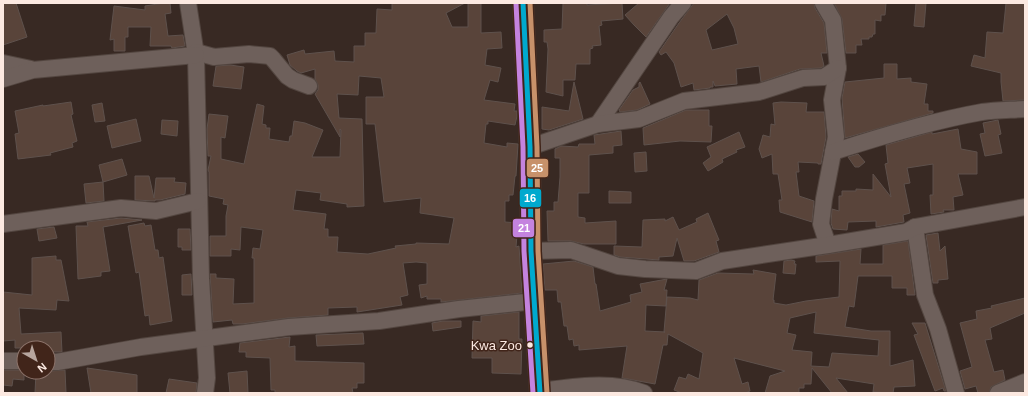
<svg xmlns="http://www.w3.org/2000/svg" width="1028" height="396" viewBox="0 0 1028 396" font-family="Arial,sans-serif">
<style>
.building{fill:#59443a;stroke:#5e514c;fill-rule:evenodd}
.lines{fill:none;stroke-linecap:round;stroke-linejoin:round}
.minor-casing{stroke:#534640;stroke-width:18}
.major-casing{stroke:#534640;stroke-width:22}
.minor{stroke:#6e605b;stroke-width:16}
.major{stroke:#6f5e5b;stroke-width:20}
.bus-1-casing{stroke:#41251a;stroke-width:8}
.bus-2-casing{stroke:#41251a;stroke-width:8}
.bus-3-casing{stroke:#41251a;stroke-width:8}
.bus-1{stroke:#00a9ce;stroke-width:5}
.bus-2{stroke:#c483df;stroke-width:5}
.bus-3{stroke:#c7916a;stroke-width:5}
.bus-dot{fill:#fce9e1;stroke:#41251a;stroke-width:1.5}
.labels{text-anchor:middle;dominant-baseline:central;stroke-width:3;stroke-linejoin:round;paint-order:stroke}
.bus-label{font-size:13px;fill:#fce9e1;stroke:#41251a;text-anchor:end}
.line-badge{stroke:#41251a;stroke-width:1.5}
.badge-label{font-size:11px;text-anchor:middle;font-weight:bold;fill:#fff}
</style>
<rect width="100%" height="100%" fill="#382923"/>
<g class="building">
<path d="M3,3H16L27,37L3,45Z"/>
<path d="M164,3H170L171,13L165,14L168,36L183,35L185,46L172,48L171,46H150L151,27H128V37H125V51H114V39L110,40L114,6L145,10V6Z"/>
<path d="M392,3H465L446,13L452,27H468V3H481V33L501,32L502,48L487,49L485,65L501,68L498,82L490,80L484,100L515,104L514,111H517V116L515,125L488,121V124H486L484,143L507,147V143L518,144L516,176H515L513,195H509V201H505V222L518,223L516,247L519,246L522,293L441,302V299H427V296L421,298L419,285L427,284V263L416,262L403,263L408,295L400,297L402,305L357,312V307L328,308V315L288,318L242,324H233L232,320L213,322L210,274H216V278L234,279L233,304L254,303V258H252L253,248L260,249L263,230L241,227L240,250L231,249V256H210V236H226V216L228,205L223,204L224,199L209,196V172L208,170L211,156H208L207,129L209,114L228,116L225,138L221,137V159L244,164L257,104L264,106L262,124L266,125V128H270L269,139L289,142L290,136H292L294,121L305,123L323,130L312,157H340L341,130L340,129V137L315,94L318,90V85L315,79V69L301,73L297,71L290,65L287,55L304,50L305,54L334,51L335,61L354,62V46H365V33H376L377,9L392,10ZM359,76L381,78L384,97H366V124H375L384,202L421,198L420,213L454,218L449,244L416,243V244L395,246L396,248L368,254L337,252L338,237H328V229H324L326,214L293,210L296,190L321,193L320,200L347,204V207L364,206L362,119L339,118L337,94L358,95Z"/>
<path d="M563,3H587V5L622,3L623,19L601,21L602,25L599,26L601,45L592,46L593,48L590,49V64H576L575,80H563V96L546,92L548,49L547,42H544V30L562,29Z"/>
<path d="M639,3H670L646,37L634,25L625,15Z"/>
<path d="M694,3H814L815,8L824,23L827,53H821L824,66L821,68L800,69L761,82L759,66L736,69L737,84L715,86L713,81V87H710V88L694,90L693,83L681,87L674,63L666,52L661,55L659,52L679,23ZM727,14L734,28L738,44L712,50L706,30Z"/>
<path d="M834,3H886L885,15H881V21L875,20V34H873L872,37H869V39H861L862,45H856V53H846L842,19Z"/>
<path d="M916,3H926L924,27L914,26Z"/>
<path d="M1006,3H1025V100L1003,101L1001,82V73L971,66L974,55L985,58L987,32L1003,33Z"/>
<path d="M884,64H897V79L911,78V82L927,84L924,104H928V111H933V113L845,138L842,98L845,82L884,78Z"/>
<path d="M230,65L244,67L241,89L213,86L216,66Z"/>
<path d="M574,82L583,119L549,130L542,129V107L569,111Z"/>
<path d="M640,82L650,104L637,110L620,112L619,110L633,90L639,87V83Z"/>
<path d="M71,102L73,114L71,115L77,141L72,143L73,147L50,153L51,155L18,159L15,134L19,133L15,111L43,105V106Z"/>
<path d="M781,102L807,103L806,112H824L826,137L821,164H818V163L798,162L799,172H796L799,196L814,201L812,222L780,212L779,200H782L778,174H773L772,154L762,158L759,149L763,135L770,137L771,124L775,125L773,103Z"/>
<path d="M102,103L105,121L95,122L92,105Z"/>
<path d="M686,110H709V126H712L711,142L680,141L644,145L643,128Z"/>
<path d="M136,119L141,141L112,148L107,126Z"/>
<path d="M162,120L178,121L177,136L161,134Z"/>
<path d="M998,120L1001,134L998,135L1002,153L985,156L980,134L985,133L983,123Z"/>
<path d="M958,129L961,149L977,152V174H958L963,195L953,197L954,210H943L944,212L931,214L930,195H933V164L907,168L910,183L904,184L910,213L903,215L904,222L876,227V221L848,222L847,230L833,229L831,223L832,209L839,211V196H842V191H856V189L873,190V174L891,197L885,164L888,163L886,145L932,132V134Z"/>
<path d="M621,131L622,145L613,146V153L589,155V193H578V217L585,218V223L616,221V244H584L571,241H548L547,211H554V202H558L560,177V158H555V149L561,146L578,147L579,144H595L594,135Z"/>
<path d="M739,132L745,147L736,150L737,152L722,159L723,162L708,171L703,163L711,157L707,147Z"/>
<path d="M646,152L647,171L635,172L634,153Z"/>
<path d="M858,154L865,162L859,167H855L848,157Z"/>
<path d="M122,159L127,175L103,182L99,165Z"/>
<path d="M135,176H149L154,198L156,178H175L174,182L186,183L185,194L160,200H155V201L135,200Z"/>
<path d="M103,182L104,201L86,203L84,184Z"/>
<path d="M609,191L631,192V203H609Z"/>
<path d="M708,213L719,240L716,241L719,252L694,261H684L677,238L673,256L659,257V260L620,257L614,255V246L642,247L643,220L665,219V221L673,217L679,230L697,222L696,219Z"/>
<path d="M121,218L142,220L103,227L110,271L101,272V276L78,279L76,226H88L87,222Z"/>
<path d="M144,223L145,226L151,225L155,250H158L159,258L163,257L172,321L150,325L149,315L145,316L139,272L136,273L128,226Z"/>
<path d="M54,227L57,238L39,241L37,229Z"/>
<path d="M178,229H190L191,250H182V247H178Z"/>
<path d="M938,233L940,251L945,246L948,279L938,280V283H933L926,235Z"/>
<path d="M908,241L915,295H907V288H892V276H858L854,307L849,306L845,327L871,331H890V366L913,360L915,386L894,387L893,393L873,392L874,384L836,378L848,393H832L812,368L811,384H804V388H799V393H765L770,376L785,371L734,358L742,384L748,382L750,391L745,393H682L674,390L679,377L686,379L688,374L699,379L703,353L668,334L667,345H663L655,384L622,378L627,346L579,350V345L574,346L573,339L569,340L567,326H564L561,302H558L557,290H545L543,264L574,261L593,267L595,284H596L600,311L631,302L630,295L642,292L640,284L667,279L664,290H667L666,306L646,305L645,331L665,332H664L667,297L690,298L698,300L699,280L718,273L754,274L753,270L776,274L773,300H774V303L786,305L806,301L839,297L840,261L816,262V256L861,249L860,264H883V245ZM816,312L814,333L879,340L878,356L832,353L829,367L811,366L812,352L792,350L796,335L787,333L790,318Z"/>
<path d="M56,256V260H61L69,301L57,300L56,310L19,308L21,334L61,332L62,352H48V348H15V340L3,341V292L32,295V258Z"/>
<path d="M791,260L795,261L794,264H796L795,274L783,273L784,261Z"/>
<path d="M191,274L192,295H182V275Z"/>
<path d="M1025,298V313L990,328L992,339L985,340L994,372L1003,370L1005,380L991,387L989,393H978L976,386L965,389L960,371L972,367L960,323L977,319L976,311L992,308L991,306Z"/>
<path d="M519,312V339H522L521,374L492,373V358H472L473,321L481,322V316Z"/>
<path d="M443,321H461V327L433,331L432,323Z"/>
<path d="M912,323H925L946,391H944L943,388L935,391L914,335L918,334Z"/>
<path d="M363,333L364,344L317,346L316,335Z"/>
<path d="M290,337L289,347L295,346V361L364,363V383H357V388H352L353,393H275V390H271L270,358L246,357V352H239L240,343Z"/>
<path d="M87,368L137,375V393H91Z"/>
<path d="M3,370H24V380L13,379L12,386L3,385Z"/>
<path d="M65,370L66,393H35L36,372Z"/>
<path d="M247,371L248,393H230L228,373Z"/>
<path d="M169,379L197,383L196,393H166Z"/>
</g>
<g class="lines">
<defs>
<g id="minor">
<path d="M188,3L196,55L201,279L207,378L205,393"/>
<path d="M823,3L833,20L838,68L832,100L836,137L824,199L821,224L828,245"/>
<path d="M196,52L214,57L249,54L270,56L273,59L287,76L293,80L309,86"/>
<path d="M3,63L31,69"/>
<path d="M3,79L33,70L196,55"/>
<path d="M598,124L671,17L683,3"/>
<path d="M530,147L598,124L639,119L684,101L759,92L803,78L824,77L838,68"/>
<path d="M833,152C882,136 931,121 982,112C996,110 1011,110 1025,109"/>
<path d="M3,224L121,208L156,211L198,201"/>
<path d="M915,227L925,295L938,329L956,393"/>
<path d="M531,251L571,250L618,266L645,269L696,271L722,261L828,245L906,232L915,227L1025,207"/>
<path d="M3,361H24"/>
<path d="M48,362H57L141,347L289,327L379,321L459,309L535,301"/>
<path d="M540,391C574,387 611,380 644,393"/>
<path d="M998,393L1025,382"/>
</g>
<path id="major" d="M523,3L530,147L531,251L540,393"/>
</defs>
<use href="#minor" class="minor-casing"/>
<use href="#major" class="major-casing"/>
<use href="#minor" class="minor"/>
<use href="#major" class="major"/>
<defs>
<path id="bus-1" d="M523,3L530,147L531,251L540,393"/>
<path id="bus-2" d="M516,3L523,147L524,251L533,393"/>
<path id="bus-3" d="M530,3L537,147L538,251L547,393"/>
</defs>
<use href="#bus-1" class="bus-1-casing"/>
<use href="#bus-2" class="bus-2-casing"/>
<use href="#bus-3" class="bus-3-casing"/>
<use href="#bus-1" class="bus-1"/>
<use href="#bus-2" class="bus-2"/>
<use href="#bus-3" class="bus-3"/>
</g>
<circle class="bus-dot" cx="530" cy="345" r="3.5"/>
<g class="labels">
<g class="bus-label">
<text x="522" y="345">Kwa Zoo</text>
</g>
</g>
<g class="line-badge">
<rect x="526" y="158" width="23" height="20" rx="4" fill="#c7916a"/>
<rect x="519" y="188" width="23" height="20" rx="4" fill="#00a9ce"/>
<rect x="512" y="218" width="23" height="20" rx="4" fill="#c483df"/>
</g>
<g class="badge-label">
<text x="537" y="172">25</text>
<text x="530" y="202">16</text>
<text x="524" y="232">21</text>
</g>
<rect width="1028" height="396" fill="none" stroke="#fce9e1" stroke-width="8"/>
<g transform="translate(36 360) rotate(141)"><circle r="19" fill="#41251a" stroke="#8c736a"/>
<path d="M0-3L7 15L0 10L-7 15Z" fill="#b7a69e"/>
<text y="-6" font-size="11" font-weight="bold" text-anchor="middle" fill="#fce9e1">N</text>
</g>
</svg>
